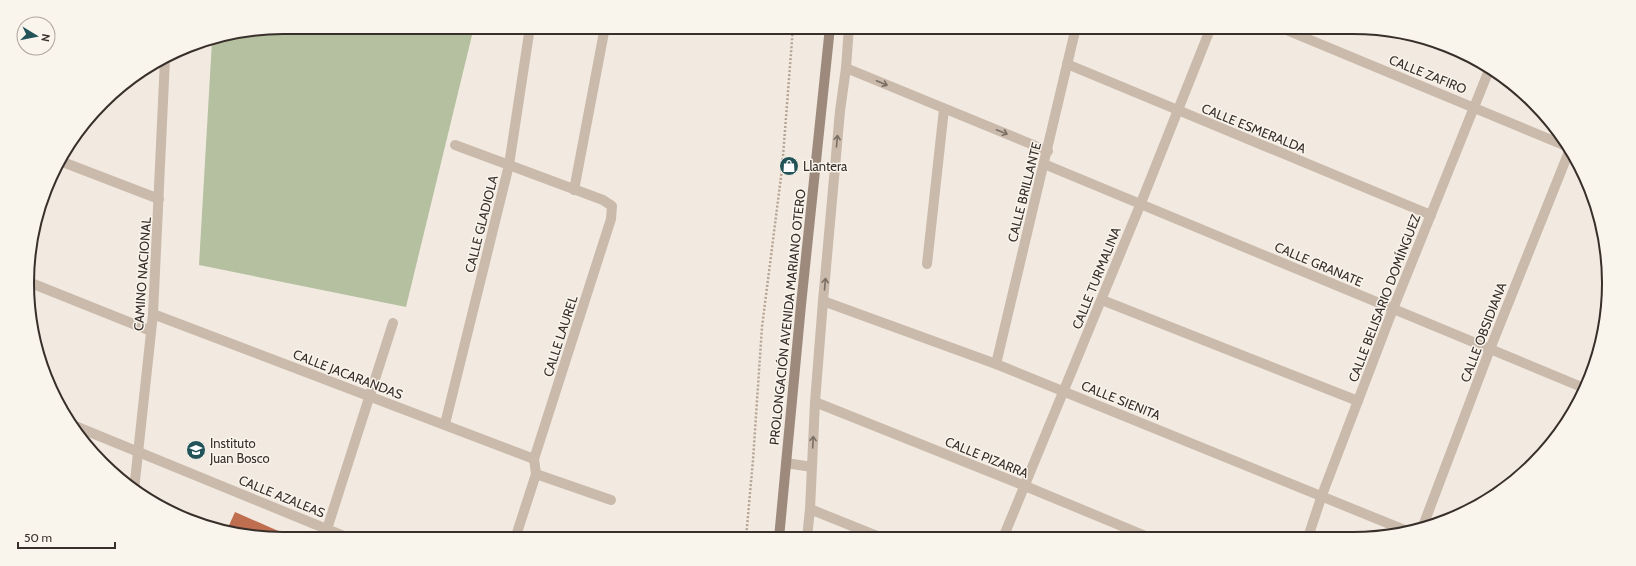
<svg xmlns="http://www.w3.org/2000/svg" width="1636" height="566" viewBox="0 0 1636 566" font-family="Cabin,sans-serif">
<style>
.green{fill:#b5c0a0}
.building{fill:#bf6e50}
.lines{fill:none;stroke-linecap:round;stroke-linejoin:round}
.path{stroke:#b5a496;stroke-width:2.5;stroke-dasharray:2 2;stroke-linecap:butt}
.minor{stroke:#cabaac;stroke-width:10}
.tertiary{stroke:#cabaac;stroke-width:10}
.secondary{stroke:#9d8a7d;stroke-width:10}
.oneway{stroke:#7a6e65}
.labels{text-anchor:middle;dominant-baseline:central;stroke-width:3;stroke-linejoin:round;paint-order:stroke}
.street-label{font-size:13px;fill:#382f2b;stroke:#f9f4ec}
.poi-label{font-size:13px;fill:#382f2b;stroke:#f9f4ec;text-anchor:start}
.rim{fill:none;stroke:#382f2b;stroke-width:2}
</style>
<rect width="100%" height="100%" fill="#f2eae0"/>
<path class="green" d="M283,27H474L406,307L199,265L212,41Z"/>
<path class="building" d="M235,512L292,537L291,539L226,532Z"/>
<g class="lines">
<path class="path" d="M746,538L753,460L762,327L782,169L793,27"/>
<g class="minor">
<path d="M1279,27L1566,146"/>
<path d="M1067,64L1431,215"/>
<path d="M846,68L1048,151"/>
<path d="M455,145L603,200L612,206L611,219L534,459L536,474L515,539"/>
<path d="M60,161L159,199"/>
<path d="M1044,164L1584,388"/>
<path d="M574,190L605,27"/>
<path d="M927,264L944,109"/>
<path d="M31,283L151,331"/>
<path d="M1102,300L1358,401"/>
<path d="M823,301L996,364L1407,531"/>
<path d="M153,314L534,459"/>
<path d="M996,364L1076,27"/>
<path d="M1592,369L1600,348"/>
<path d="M815,402L1025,486L1148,537"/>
<path d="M70,424L351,539"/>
<path d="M445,424L509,165L530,27"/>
<path d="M786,463L812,467"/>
<path d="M536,474L611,500"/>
<path d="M134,490L153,314L165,59"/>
<path d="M810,509L882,538"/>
<path d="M1423,526L1490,349L1570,149"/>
<path d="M327,529L393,323"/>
<path d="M807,538L810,509L815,402L823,301L840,111L846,68L849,27"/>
<path d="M1003,538L1141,203L1211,27"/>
</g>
<path class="tertiary" d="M1308,537L1322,495L1393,309L1489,70"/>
<path class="secondary" d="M779,538L801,305L830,27"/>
</g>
<defs><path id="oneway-shaft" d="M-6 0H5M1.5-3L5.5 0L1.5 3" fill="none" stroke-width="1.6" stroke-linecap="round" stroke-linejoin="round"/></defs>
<g class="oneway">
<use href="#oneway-shaft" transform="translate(882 83) rotate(23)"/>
<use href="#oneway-shaft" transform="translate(1002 132) rotate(22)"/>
<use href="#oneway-shaft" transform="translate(837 141) rotate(-85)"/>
<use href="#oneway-shaft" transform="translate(825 284) rotate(-85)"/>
<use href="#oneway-shaft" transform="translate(813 442) rotate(-87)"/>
</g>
<defs>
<symbol id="shop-disc" viewBox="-11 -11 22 22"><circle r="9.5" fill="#225358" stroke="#f9f4ec"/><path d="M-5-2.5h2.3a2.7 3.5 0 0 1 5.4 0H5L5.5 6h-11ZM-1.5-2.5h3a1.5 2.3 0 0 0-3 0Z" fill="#fff"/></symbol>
<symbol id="school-disc" viewBox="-11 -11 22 22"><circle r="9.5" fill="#225358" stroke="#f9f4ec"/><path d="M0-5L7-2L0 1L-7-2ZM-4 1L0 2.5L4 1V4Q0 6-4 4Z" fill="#fff"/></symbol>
</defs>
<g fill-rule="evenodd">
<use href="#shop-disc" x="778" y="155" width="22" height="22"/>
<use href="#school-disc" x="185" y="439" width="22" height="22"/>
</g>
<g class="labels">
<g class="street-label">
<text transform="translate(1428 74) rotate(22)">CALLE ZAFIRO</text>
<text transform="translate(1254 128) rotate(22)">CALLE ESMERALDA</text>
<text transform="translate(1024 192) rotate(-76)">CALLE BRILLANTE</text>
<text transform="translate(481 224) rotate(-76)">CALLE GLADIOLA</text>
<text transform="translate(1319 264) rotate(23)">CALLE GRANATE</text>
<text transform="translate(142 274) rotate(-86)">CAMINO NACIONAL</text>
<text transform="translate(1096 278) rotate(-68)">CALLE TURMALINA</text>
<text transform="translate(1384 298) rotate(-69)">CALLE BELISARIO DOMÍNGUEZ</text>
<text transform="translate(787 317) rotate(-84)">PROLONGACIÓN AVENIDA MARIANO OTERO</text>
<text transform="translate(1483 332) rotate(-69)">CALLE OBSIDIANA</text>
<text transform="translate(560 336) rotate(-72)">CALLE LAUREL</text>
<text transform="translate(348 374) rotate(21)">CALLE JACARANDAS</text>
<text transform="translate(1121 400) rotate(22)">CALLE SIENITA</text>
<text transform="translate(987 457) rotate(22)">CALLE PIZARRA</text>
<text transform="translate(282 496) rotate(22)">CALLE AZALEAS</text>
</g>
<g class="poi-label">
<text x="803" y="166">Llantera</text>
<text x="210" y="443">Instituto<tspan x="210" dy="15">Juan Bosco</tspan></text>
</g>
</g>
<path d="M0 0H1636V566H0ZM283 34H1353A249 249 0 0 1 1602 283V283A249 249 0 0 1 1353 532H283A249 249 0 0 1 34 283V283A249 249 0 0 1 283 34Z" fill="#f9f4ec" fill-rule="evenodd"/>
<path class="rim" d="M283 34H1353A249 249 0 0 1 1602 283V283A249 249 0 0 1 1353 532H283A249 249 0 0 1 34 283V283A249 249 0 0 1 283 34Z"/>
<g transform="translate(36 36) rotate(100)"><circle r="19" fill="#f9f4ec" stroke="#aca59f"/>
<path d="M0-3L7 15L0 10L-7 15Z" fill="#225358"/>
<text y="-6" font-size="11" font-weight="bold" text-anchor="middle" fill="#382f2b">N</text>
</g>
<path d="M18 542v6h97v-6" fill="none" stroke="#382f2b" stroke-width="2"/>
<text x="24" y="542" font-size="12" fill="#382f2b" stroke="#f9f4ec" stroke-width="3" paint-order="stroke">50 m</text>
</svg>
